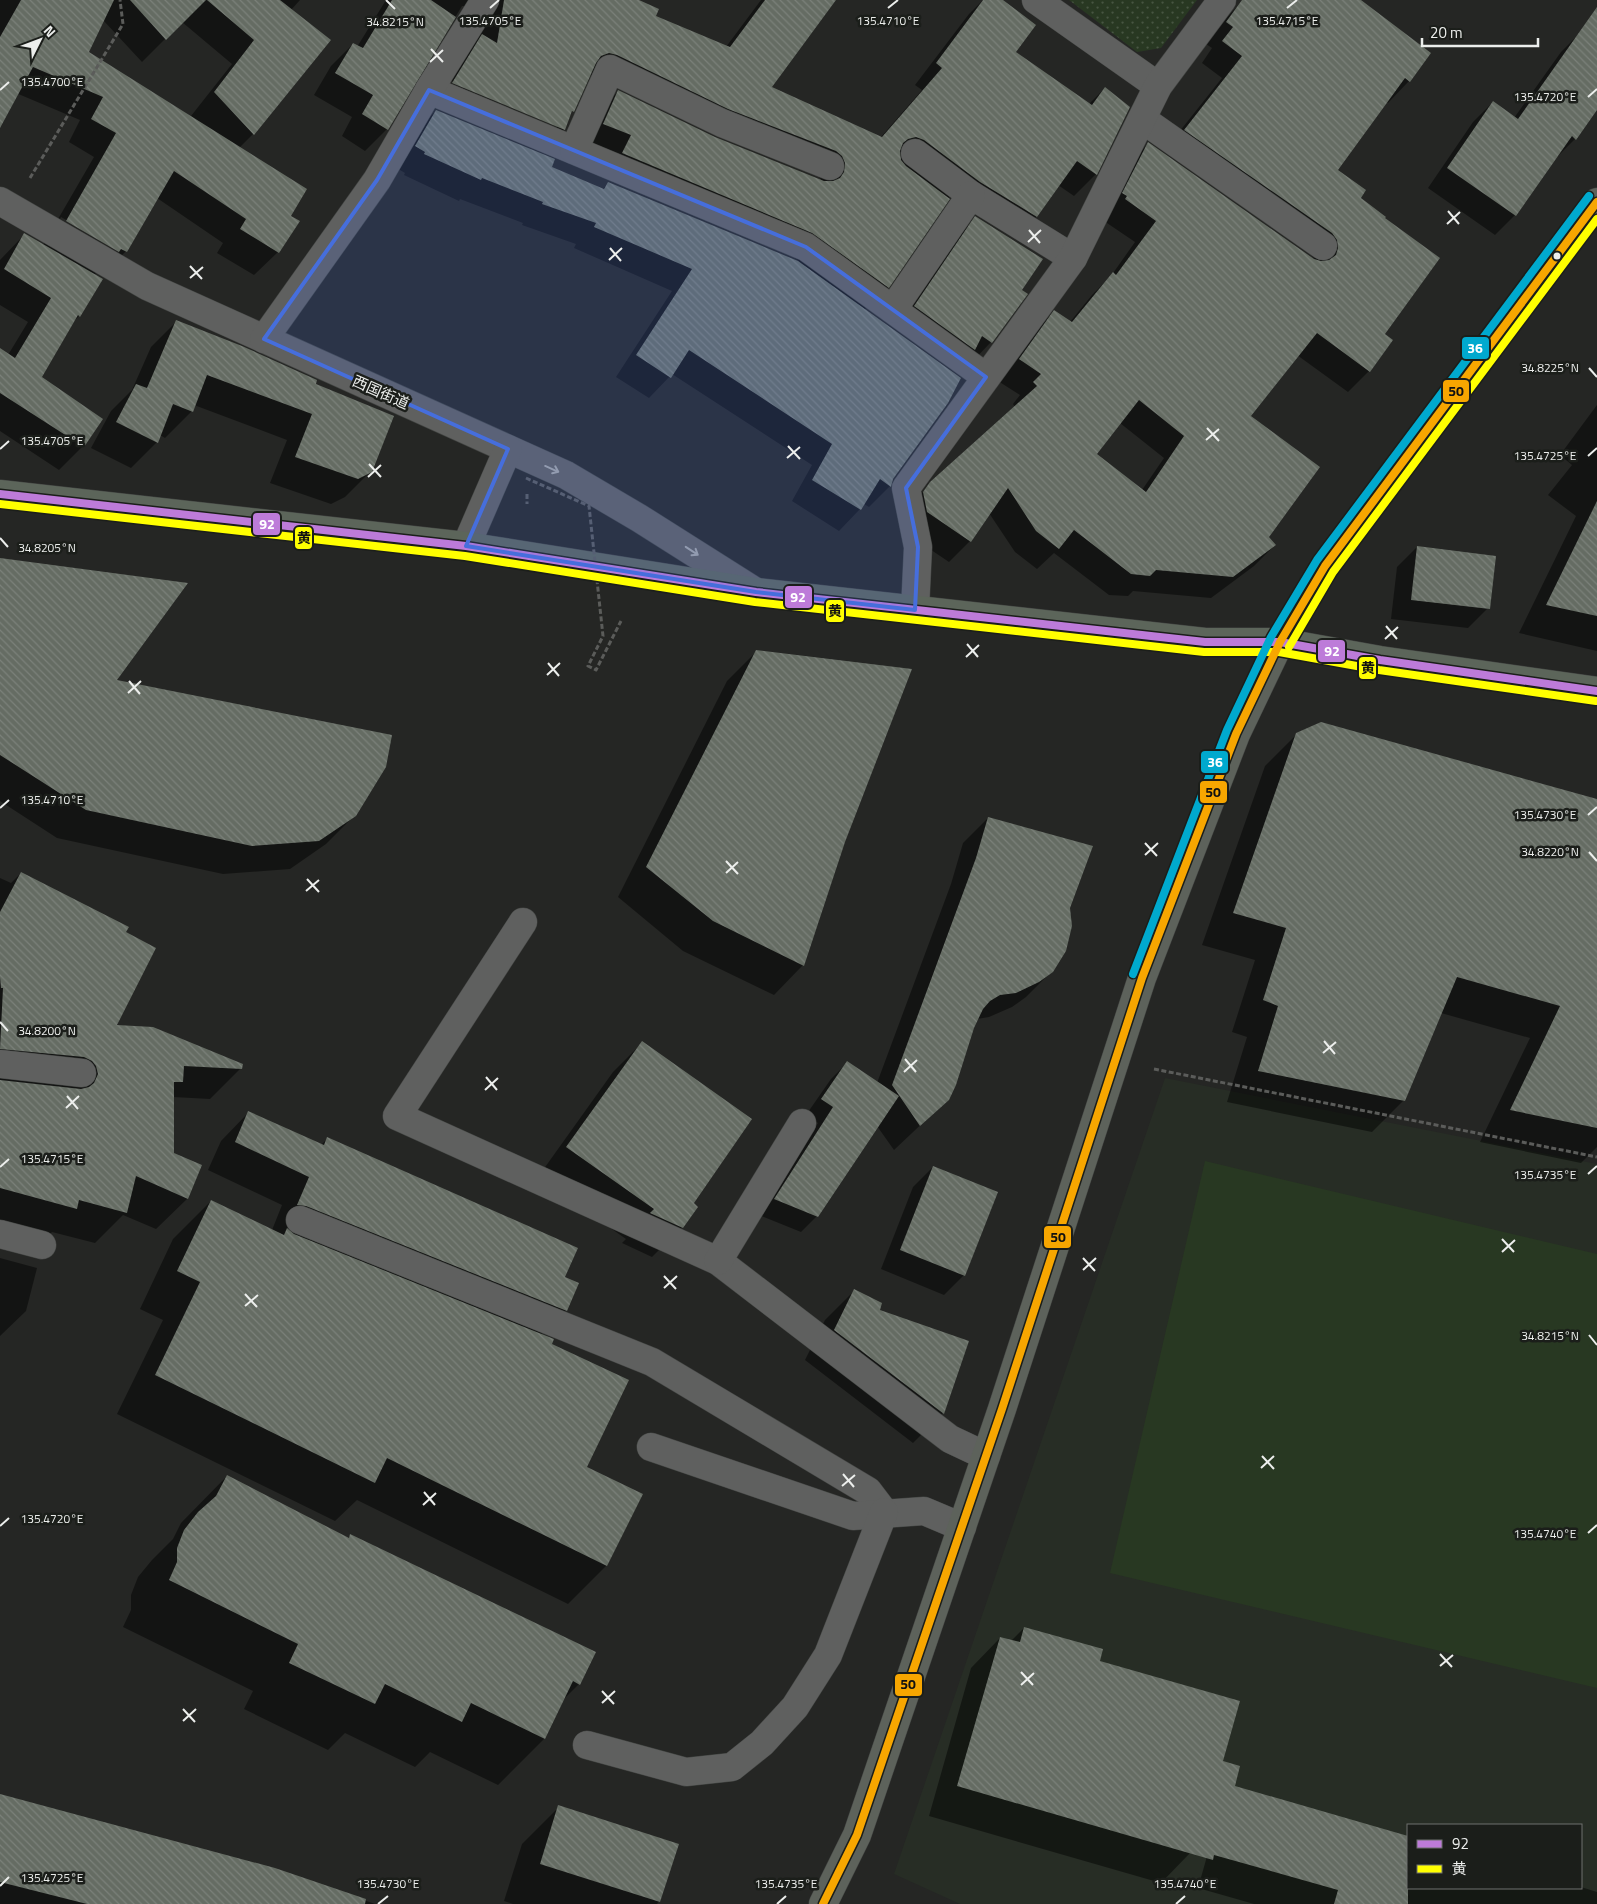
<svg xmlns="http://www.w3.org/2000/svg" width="1597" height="1904" viewBox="0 0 1597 1904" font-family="'Titillium Web','Noto Sans JP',sans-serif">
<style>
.built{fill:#272d25;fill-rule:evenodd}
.grass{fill:#283822}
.park{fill:url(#park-dots)}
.shadow{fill:#0007;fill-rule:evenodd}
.building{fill:url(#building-back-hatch);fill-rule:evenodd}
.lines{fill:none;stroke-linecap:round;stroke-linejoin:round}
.minor-casing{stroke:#424442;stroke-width:29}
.major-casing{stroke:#424442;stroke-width:29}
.highway-casing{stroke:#424442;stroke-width:29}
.path{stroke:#5b5c5a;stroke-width:3;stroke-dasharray:5 2.5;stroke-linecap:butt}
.minor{stroke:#5f605f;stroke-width:28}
.major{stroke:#5d625b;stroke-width:28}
.highway{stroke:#5c655a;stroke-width:28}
.path-bridge{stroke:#5b5c5a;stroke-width:3;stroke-dasharray:5 2.5;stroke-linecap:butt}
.bus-1-casing{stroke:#1b1e1a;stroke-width:11}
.bus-2-casing{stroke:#1b1e1a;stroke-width:11}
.bus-3-casing{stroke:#1b1e1a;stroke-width:11}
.bus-4-casing{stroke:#1b1e1a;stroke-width:11}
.bus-1{stroke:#bd7bd9;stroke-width:8}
.bus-2{stroke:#ff0;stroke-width:8}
.bus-3{stroke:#f7a600;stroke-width:8}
.bus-4{stroke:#00a9ce;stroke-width:8}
.oneway{stroke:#a6a7a6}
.marked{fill:#466edc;fill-opacity:0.2;stroke:#466edc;stroke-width:4;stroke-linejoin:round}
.ticks{fill:none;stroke:#eceeec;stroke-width:2}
.bus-dot{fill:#eceeec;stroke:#1b1e1a;stroke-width:2}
.labels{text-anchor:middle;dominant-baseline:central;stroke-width:5;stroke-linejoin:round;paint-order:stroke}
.street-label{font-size:15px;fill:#eceeec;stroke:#1b1e1a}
.ticks-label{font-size:12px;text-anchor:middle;fill:#eceeec;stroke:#1b1e1a;stroke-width:5;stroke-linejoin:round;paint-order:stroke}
.line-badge{stroke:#1b1e1a;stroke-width:2}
.badge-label{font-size:14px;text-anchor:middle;font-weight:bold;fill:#fff}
.pale-badge-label{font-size:14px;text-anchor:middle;font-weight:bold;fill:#111}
</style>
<defs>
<pattern id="park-dots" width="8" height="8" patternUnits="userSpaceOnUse" patternTransform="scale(1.25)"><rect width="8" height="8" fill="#283822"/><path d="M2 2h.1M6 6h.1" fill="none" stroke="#475542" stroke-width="1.8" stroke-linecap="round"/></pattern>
<pattern id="building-back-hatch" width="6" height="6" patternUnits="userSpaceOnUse" patternTransform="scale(1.25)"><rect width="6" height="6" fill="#656c63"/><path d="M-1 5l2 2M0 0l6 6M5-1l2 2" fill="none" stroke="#7b817a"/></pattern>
</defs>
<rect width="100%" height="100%" fill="#252624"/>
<path class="built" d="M1165,1078L1597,1164V1904H960L894,1874ZM1408,1825H1581V1888H1408Z"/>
<path class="grass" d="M1205,1161L1597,1254V1688L1110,1573Z"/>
<path class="park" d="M1069,0H1197L1161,48L1137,52Z"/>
<g class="shadow">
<path d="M0,0H300L291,10L329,40L253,134L239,148L290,217L278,252L254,275L217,253L223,243L157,198L126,251L103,275L97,272L94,275L79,316L72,323L40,377L101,419L83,446L59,470L0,431V349L8,355L28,322L0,305V260L24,235L43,245L94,157L69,142L80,120L16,93L0,125ZM103,20L142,62L182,22L232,64L191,116L195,119L87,53ZM61,217L119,250V253L60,219Z"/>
<path d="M386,0H636L654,17L726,47L761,0H835L770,88L881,137L922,90L915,85L969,14L983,0H1001L1015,52L1089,104L1105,88L1129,107L1096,174L1074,196L1058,185L1036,217L1014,238L949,197L888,287L864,310L892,478L890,486L869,507L864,504L860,509L839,531L792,501L812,465L672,374L649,398L616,377L672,291L574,248L576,244L522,225L523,223L460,199L459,201L404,175L405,173L395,167L415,132L436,111L550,168L602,190L608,183L802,264L790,254L582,145L596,113L618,92L715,138L822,181L820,178L814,173L589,75L564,129L543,151L446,81L557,128V125L447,79L471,8L464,6H462L387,129L365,151L342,136L352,117L314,95L331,66L353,44L357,47Z"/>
<path d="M1244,0H1359L1409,81L1388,103L1387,102L1336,171L1359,198L1383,335L1369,371L1348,392L1297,355L1249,416L1267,537L1275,545L1254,566L1211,598L1133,591L1128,596L1109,595L1054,553L1037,569L1015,552L989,513L970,541L949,562L906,533L909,505L1015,407L1013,404L1020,395L998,381L1033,333L1054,312L1070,322L1092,295L1111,276L1135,242L1104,221L1127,165L1148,144L1316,261L1311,254L1164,151L1222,78L1202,63L1212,48L1206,44L1223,21ZM1120,423L1164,458L1142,490L1096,454Z"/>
<path d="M1581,32L1597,44V108L1575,139L1555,159L1515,215L1495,235L1428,188L1473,122L1493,102L1514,118L1561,52Z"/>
<path d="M976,218L1021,290L991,342L972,362L895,326L956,238Z"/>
<path d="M177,321L314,384L371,471L345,497L331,504L270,483L287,440L194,405L191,412L165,438L160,435L157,442L131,468L91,448L111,411L132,390L151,347Z"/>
<path d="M1597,405V651L1519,633L1576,516L1548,495L1572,465L1560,455Z"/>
<path d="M1417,547L1488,608L1468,628L1391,619L1397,567Z"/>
<path d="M0,559L115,681L355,815L326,844L290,869L223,874L57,838L0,801Z"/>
<path d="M757,651L844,841L803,965L774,995L683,951L618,897L727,681Z"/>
<path d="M1297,734L1597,800V1147L1581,1163L1480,1142L1530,1038L1441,1013L1404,1100L1372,1132L1227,1102L1247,1037L1232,1032L1255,960L1202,945L1265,766Z"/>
<path d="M988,818L1069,908L1052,971L1026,997L1012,1007L989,1017L977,1019L948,1099L894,1150L877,1126L817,1216L801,1232L759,1215L818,1123L806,1115L831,1079L847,1063L877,1083L951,884L963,843Z"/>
<path d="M21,873L124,933L115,1026L241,1068L210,1099L173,1097V1153L201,1166L187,1199L156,1229L123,1215L95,1243L52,1232L45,1239L0,1227V878L11,883Z"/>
<path d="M642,1043L692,1203L682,1227L652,1257L622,1243L626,1239L538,1177L613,1072Z"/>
<path d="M248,1113L321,1145L327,1139L563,1278L566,1310L540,1335L550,1344L586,1468L641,1495L606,1566L568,1604L357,1500L335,1521L117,1414L163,1320L140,1309L173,1239L211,1201L272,1230L282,1205L208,1170L221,1141Z"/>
<path d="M933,1167L964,1275L944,1295L881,1269L913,1187Z"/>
<path d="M0,1258L37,1268L26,1311L0,1336Z"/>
<path d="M855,1290L878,1311L967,1342L942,1414L913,1443L805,1360L825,1320Z"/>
<path d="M227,1476L348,1539L350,1536L579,1684L562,1701L544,1739L498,1785L430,1752L415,1767L345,1733L328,1750L244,1709L253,1691L123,1627L131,1610V1595L138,1577L152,1560L173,1539L181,1523Z"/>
<path d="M1024,1628L1098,1662L1190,1853L1161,1883L929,1816L971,1668L1000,1638L1011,1641Z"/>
<path d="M1246,1791L1408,1838V1888L1581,1887L1597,1892V1904H1254L1198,1888L1217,1821Z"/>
<path d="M0,1796L275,1869L375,1904H0Z"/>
<path d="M559,1807L659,1901L657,1904H513L504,1901L522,1844Z"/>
</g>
<g class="building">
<path d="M21,0H114L89,52L307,189L291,216L300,221L279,253L240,229L246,219L174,171L127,252L121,249L119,252L66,221L116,133L91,119L103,97L33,67L0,128V37Z"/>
<path d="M130,0H206L166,40Z"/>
<path d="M207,0H280L331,40L254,135L214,92L254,40Z"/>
<path d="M392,0H431L456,17L388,130L362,114L373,95L335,73L353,43L363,48Z"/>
<path d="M504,0H639L659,9L656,16L730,47L765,0H836L772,87L882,137L942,68L936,63L983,0H1003L1036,25L1016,52L1092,105L1105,87L1130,107L1097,175L1077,161L1037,217L980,182L924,140L916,137L908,139L903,143L900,151L901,160L906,166L950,199L889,288L812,233L622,153L631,135L603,124L618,90L715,137L824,181H833L840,178L844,172L845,163L842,156L836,151L728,109L617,55L609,53L601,56L596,63L574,112L572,111L565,130L452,83L482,34L497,43Z"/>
<path d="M1242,0H1361L1431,53L1410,82L1405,78L1338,170L1366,190L1361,198L1386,217L1385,218L1440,258L1385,334L1393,340L1370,372L1317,333L1251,416L1320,467L1269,537L1276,545L1233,577L1156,570L1150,576L1131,574L1074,530L1059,549L1036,531L1008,488L971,542L927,512L923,492L930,482L1037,386L1033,382L1041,374L1019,359L1054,310L1072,322L1113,272L1116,275L1156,221L1125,199L1127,196L1122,193L1148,142L1314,259L1321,261L1329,260L1336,255L1338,248L1337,240L1332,233L1184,130L1242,56L1222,41L1233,27L1226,22ZM1139,400L1184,436L1146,492L1097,454Z"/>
<path d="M1597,7V110L1576,140L1572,136L1516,216L1447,168L1493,101L1518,119Z"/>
<path d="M436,110L555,159L552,167L604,189L608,182L798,261L961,378L948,403L893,479L891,487L880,479L861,510L812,480L832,444L689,350L671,378L636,355L692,269L594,227L596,223L542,204L543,202L482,178L481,180L424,154L425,152L415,146Z"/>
<path d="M975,216L1043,259L1022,290L1028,294L992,343L982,336L975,350L914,306Z"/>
<path d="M24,233L103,279L80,317L78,315L42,377L103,419L84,447L0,393V348L15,358L51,298L4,269Z"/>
<path d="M176,320L242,346L317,380L316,384L394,416L372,472L358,479L295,457L312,414L207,375L193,412L173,404L158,443L116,422L136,384L147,388Z"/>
<path d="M1597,501V616L1546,605Z"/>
<path d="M1417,546L1496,556L1490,609L1411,600Z"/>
<path d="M0,558L188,583L117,680L392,735L386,767L356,816L319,841L252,846L86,810L0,755Z"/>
<path d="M756,650L912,669L845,842L804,966L713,921L646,867Z"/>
<path d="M1321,722L1597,799V1128L1510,1110L1560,1006L1457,977L1405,1101L1258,1071L1278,1006L1263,1000L1286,928L1233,913L1296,733Z"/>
<path d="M988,817L1093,846L1070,908L1072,926L1066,951L1053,972L1039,982L1016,993L1000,995L990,1001L983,1009L974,1028L956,1085L949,1100L920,1126L892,1085L976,858Z"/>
<path d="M21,872L129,927L126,932L156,948L117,1025L153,1027L243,1064L242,1069L184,1066L183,1082H174V1153L202,1165L188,1199L136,1176L127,1213L79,1200L77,1209L0,1188V1080L81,1089L89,1087L94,1083L98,1074L96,1066L92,1061L84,1057L0,1049L3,988H1L0,977V912Z"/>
<path d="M642,1041L752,1119L694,1203L698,1207L683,1228L650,1213L654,1209L566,1147Z"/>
<path d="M847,1061L899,1096L818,1217L774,1199L833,1107L821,1099Z"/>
<path d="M248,1111L324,1145L327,1137L578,1248L565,1277L579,1283L567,1311L306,1206L297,1205L309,1177L235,1142Z"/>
<path d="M933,1166L998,1192L965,1276L900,1250Z"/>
<path d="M211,1200L284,1235L287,1228L294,1234L554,1339L552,1344L629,1380L587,1467L643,1494L607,1566L387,1458L375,1483L155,1375L200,1282L177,1271Z"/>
<path d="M854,1289L882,1303L880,1310L969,1341L944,1414L834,1330Z"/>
<path d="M227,1475L349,1538L350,1534L596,1652L580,1685L573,1681L545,1739L471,1703L462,1722L385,1684L375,1704L289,1663L298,1644L169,1580L177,1562V1548L184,1530L198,1512L216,1496Z"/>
<path d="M1024,1627L1103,1649L1100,1661L1240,1701L1223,1761L1240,1766L1235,1786L1408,1836V1904H1334L1338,1890L1214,1855L1213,1860L957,1786L1000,1637L1020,1642Z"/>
<path d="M0,1794L275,1868L366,1899L365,1904H87L0,1882Z"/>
<path d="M558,1805L679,1844L660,1902L540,1864Z"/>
</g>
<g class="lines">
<defs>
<g id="minor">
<path d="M1036,0L1158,86"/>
<path d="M429,90L806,247L986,377"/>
<path d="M1142,119L1323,246"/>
<path d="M574,150L610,69L722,123L830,166"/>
<path d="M915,153L971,195L1073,258"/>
<path d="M0,201L147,286L566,475L639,518L756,592"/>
<path d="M893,309L971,195"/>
<path d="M264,339L377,180L429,90L485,0"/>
<path d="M466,546L508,449"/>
<path d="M915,610L918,547L906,488L1073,258L1158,86L1222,0"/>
<path d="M523,922L397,1116L718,1261L950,1439L986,1456"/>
<path d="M0,1064L82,1073"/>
<path d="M300,1220L652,1362L868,1491L884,1512"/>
<path d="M0,1234L42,1245"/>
<path d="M718,1261L802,1123"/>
<path d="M651,1447L853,1516L924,1511L962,1527"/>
<path d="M587,1745L686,1772L732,1767L762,1743L795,1707L828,1655L884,1512"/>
</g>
<path id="major" d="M823,1904L857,1835L1002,1409L1142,978L1236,734L1280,642L1325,566L1597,202"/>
<path id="highway" d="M0,494L466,546L756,592L1205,642H1280L1380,660L1597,691"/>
</defs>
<use href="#minor" class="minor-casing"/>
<use href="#major" class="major-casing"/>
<use href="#highway" class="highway-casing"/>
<g class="path">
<path d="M30,178L123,24L120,0"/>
<path d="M527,494V504"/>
<path d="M1154,1069L1597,1157"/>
</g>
<use href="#minor" class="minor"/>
<use href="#major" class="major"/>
<use href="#highway" class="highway"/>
<path class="path-bridge" d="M526,478L589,506L603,636L588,666L596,670L621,621"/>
<defs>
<path id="bus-1" d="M0,494L466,546L756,592L1205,642H1280L1380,660L1597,691"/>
<g id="bus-2">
<path d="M0,504L465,556L755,602L1204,652H1279L1379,670L1596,701"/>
<path d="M1289,647L1333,572L1597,219"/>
</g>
<path id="bus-3" d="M823,1904L857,1835L1002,1409L1142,978L1236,734L1280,642L1325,566L1597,202"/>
<path id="bus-4" d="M1133,974L1227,730L1271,637L1317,560L1589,196"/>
</defs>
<use href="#bus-1" class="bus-1-casing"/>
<use href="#bus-2" class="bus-2-casing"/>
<use href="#bus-3" class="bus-3-casing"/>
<use href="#bus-4" class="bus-4-casing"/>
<use href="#bus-1" class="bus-1"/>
<use href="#bus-2" class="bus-2"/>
<use href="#bus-3" class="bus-3"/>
<use href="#bus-4" class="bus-4"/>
</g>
<defs><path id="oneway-shaft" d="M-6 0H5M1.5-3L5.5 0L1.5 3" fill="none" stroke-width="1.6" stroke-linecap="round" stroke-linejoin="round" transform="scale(1.25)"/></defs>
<g class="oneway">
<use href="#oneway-shaft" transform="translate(552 469) rotate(24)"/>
<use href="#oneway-shaft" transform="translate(692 551) rotate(33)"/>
</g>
<path class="marked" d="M429,90L806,247L986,377L906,488L918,547L915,610L756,592L466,546L508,449L264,339L377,180Z"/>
<path class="ticks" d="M386,0L395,9M490,8L499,0M888,8L898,0M1287,8L1297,0M431,49L443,62M430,62L443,50M0,90L9,82M1588,97L1597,89M1448,211L1459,224M1447,224L1460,212M1029,230L1040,243M1028,242L1041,230M610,248L621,261M609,260L622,248M190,266L202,279M190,278L203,267M1589,368L1597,377M1207,428L1219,441M1206,440L1219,429M788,446L800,459M0,449L9,441M1588,456L1597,448M787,458L800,447M369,464L381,477M368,477L381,465M0,538L8,547M1386,626L1397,639M1385,639L1398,627M967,644L978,657M966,657L979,645M548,663L559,676M547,675L560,663M129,681L140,694M128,693L141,681M0,808L9,800M1588,815L1597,807M1145,843L1157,856M1589,852L1597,861M1145,855L1158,843M726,861L738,874M726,873L738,862M307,879L319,892M306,891L319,880M0,1022L8,1031M1324,1041L1335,1054M1323,1053L1336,1042M905,1059L916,1072M904,1072L917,1060M486,1077L497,1090M485,1090L498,1078M67,1096L78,1109M66,1108L79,1096M0,1167L9,1159M1588,1174L1597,1166M1502,1239L1514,1252M1502,1252L1515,1240M1083,1258L1095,1271M1083,1270L1096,1258M664,1276L676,1289M664,1288L677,1276M245,1294L257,1307M245,1306L258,1295M1589,1335L1597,1345M1262,1456L1274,1469M1261,1468L1274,1456M843,1474L854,1487M842,1486L855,1475M424,1492L435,1505M423,1505L436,1493M0,1526L9,1518M1588,1533L1597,1525M1440,1654L1452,1667M1440,1666L1453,1655M1021,1672L1033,1685M1021,1685L1034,1673M602,1691L614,1704M602,1703L615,1691M183,1709L195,1722M183,1721L196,1709M0,1886L9,1877M378,1904L388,1896M777,1904L786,1896M1176,1904L1185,1896"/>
<circle class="bus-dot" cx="1557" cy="256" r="4.5"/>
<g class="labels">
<g class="street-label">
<text transform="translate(381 392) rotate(24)">西国街道</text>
</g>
</g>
<g class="ticks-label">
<text x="490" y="25">135.4705°E</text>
<text x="1287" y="25">135.4715°E</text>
<text x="888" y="25">135.4710°E</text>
<text x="395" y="26">34.8215°N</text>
<text x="52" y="86">135.4700°E</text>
<text x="1545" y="101">135.4720°E</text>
<text x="1550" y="372">34.8225°N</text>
<text x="52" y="445">135.4705°E</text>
<text x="1545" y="460">135.4725°E</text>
<text x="47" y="552">34.8205°N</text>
<text x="52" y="804">135.4710°E</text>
<text x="1545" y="819">135.4730°E</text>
<text x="1550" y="856">34.8220°N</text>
<text x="47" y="1035">34.8200°N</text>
<text x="52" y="1163">135.4715°E</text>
<text x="1545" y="1179">135.4735°E</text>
<text x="1550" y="1340">34.8215°N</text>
<text x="52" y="1523">135.4720°E</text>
<text x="1545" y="1538">135.4740°E</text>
<text x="52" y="1882">135.4725°E</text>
<text x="388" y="1888">135.4730°E</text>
<text x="786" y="1888">135.4735°E</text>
<text x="1185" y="1888">135.4740°E</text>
</g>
<g class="line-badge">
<rect x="1461" y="336" width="29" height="24" rx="5" fill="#00a9ce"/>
<rect x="1442" y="379" width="28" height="24" rx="5" fill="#f7a600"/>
<rect x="252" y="512" width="29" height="24" rx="5" fill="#bd7bd9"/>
<rect x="294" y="526" width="19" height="24" rx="5" fill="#ff0"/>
<rect x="784" y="585" width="29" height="24" rx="5" fill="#bd7bd9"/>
<rect x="825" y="599" width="20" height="24" rx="5" fill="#ff0"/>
<rect x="1317" y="639" width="29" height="24" rx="5" fill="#bd7bd9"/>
<rect x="1358" y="656" width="19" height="24" rx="5" fill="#ff0"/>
<rect x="1200" y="750" width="29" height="24" rx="5" fill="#00a9ce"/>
<rect x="1199" y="780" width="29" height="24" rx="5" fill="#f7a600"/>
<rect x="1043" y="1225" width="29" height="24" rx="5" fill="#f7a600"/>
<rect x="894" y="1673" width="29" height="24" rx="5" fill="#f7a600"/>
</g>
<g class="badge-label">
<text x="1475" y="353">36</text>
<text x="267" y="529">92</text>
<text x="798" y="602">92</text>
<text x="1332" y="656">92</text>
<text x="1215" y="767">36</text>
</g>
<g class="pale-badge-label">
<text x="1456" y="396">50</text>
<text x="304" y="543">黄</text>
<text x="835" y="616">黄</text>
<text x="1368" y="673">黄</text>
<text x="1213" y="797">50</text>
<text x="1058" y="1242">50</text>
<text x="908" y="1689">50</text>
</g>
<rect x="1407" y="1824" width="175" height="65" fill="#1b1e1a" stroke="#6f716e"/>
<rect x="1417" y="1840" width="25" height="8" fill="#bd7bd9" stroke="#6f716e"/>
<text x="1452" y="1849" font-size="15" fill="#eceeec">92</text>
<rect x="1417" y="1865" width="25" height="8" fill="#ffff00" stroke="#6f716e"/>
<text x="1452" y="1874" font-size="15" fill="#eceeec">黄</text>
<g transform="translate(40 40) rotate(48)" stroke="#1b1e1a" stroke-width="4" paint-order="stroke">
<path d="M0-4L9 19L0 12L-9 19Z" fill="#eceeec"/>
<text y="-8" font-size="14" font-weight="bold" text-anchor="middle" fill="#eceeec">N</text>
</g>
<path d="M1422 38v8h116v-8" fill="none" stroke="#eceeec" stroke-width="2.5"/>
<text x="1430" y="38" font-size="15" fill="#eceeec" stroke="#1b1e1a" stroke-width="4" paint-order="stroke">20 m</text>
</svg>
